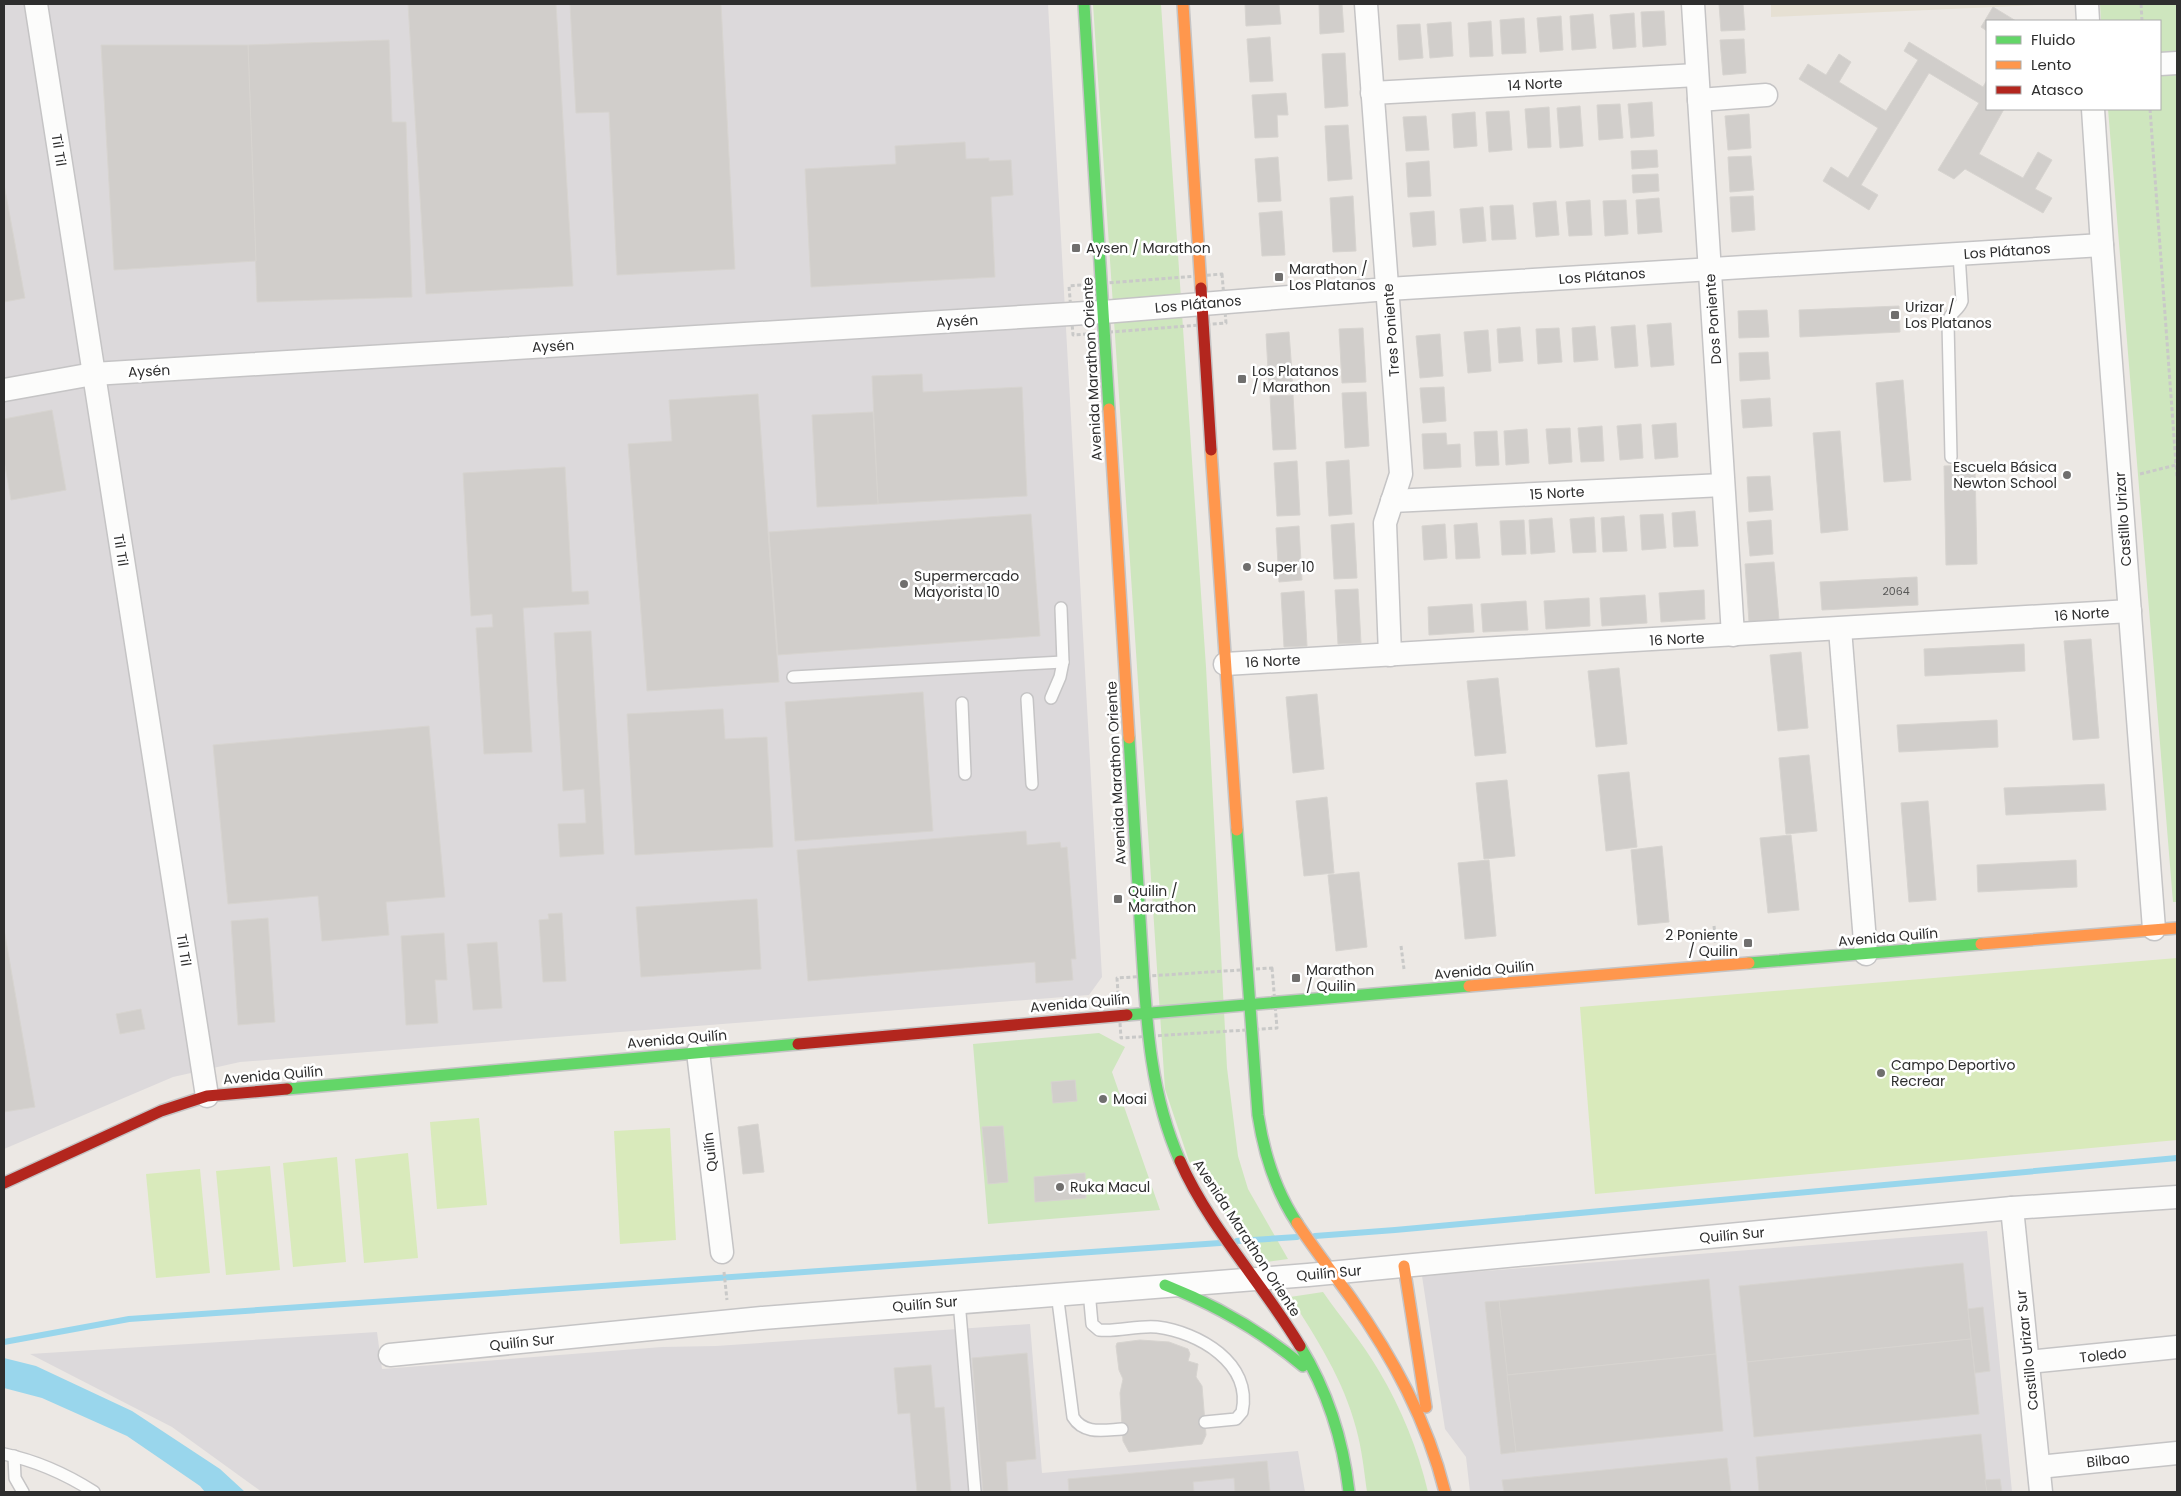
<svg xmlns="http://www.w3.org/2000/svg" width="2181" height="1496" viewBox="0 0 2181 1496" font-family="Poppins,sans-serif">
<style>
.industrial{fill:#dcd9db}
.education{fill:#e6e0d3}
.green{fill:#cee6be}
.pitch{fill:#d9eabb}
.water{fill:#99d6ec}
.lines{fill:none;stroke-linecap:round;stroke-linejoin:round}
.stream{stroke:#99d6ec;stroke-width:6}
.building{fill:#d1cecb;stroke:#d7d4d0}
.lane-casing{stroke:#c5c4c5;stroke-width:14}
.street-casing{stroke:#c5c4c5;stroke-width:25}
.fast-casing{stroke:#c5c4c5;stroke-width:14}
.slow-casing{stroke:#c5c4c5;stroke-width:14}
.jam-casing{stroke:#c5c4c5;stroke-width:14}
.path{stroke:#c9c9c8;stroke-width:3;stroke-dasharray:4 2.5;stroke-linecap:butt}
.lane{stroke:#fcfcfb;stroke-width:11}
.street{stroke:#fcfcfb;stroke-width:22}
.fast{stroke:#63d668;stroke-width:11}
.slow{stroke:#ff974d;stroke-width:11}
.jam{stroke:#b3261e;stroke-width:11}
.poi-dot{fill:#706f6e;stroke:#fff;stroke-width:2}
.labels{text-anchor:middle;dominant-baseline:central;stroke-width:5;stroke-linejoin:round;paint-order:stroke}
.number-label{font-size:11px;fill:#585857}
.street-label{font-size:14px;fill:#2e2e2e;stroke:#fff}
.poi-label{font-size:14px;fill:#2e2e2e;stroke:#fff;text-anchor:start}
</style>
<rect width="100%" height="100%" fill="#ece8e4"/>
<g class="industrial">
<path d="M4,4H1048L1102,977L1089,995L240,1062L173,1077L4,1149Z"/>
<path d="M1987,1231L2012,1492H1470L1466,1457L1445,1429L1422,1276Z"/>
<path d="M1030,1324L1042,1473L1298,1451L1305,1492H262L172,1427L30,1354L377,1332L382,1369L662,1347L716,1346Z"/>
</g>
<path class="education" d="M1771,4H2059L1771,17Z"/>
<g class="green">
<path d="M1093,4H1161L1206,667L1227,1068L1238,1156L1248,1189L1288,1259L1259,1263L1189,1161L1165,1089Z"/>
<path d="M2100,4H2177V902H2173L2108,109H2160V21H2101Z"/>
<path d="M1099,1033L1125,1047L1112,1072L1160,1210L988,1224L973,1044Z"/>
<path d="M1323,1292C1341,1318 1363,1343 1379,1371C1401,1408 1418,1449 1428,1492H1367C1364,1471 1362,1449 1356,1428C1344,1381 1316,1337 1290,1297Z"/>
</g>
<g class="pitch">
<path d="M2177,958V1140L1595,1194L1580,1007Z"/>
<path d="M479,1118L487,1205L437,1209L430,1122Z"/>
<path d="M670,1128L676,1240L620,1244L614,1131Z"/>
<path d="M408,1153L418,1258L364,1263L355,1159Z"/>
<path d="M337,1157L346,1262L293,1267L283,1163Z"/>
<path d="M270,1166L280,1270L226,1275L216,1171Z"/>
<path d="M200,1169L210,1273L156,1278L146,1174Z"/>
</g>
<path class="water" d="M4,1358L36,1366L132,1411L220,1469L245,1492H205L200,1486L127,1436L42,1398L4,1388Z"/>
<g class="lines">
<g class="stream">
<path d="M1315,1236L1395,1230L2177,1158"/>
<path d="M1237,1241L1297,1237"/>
<path d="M4,1342L129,1319L1220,1243"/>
</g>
</g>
<g class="building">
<path d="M408,4H556L573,286L426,294Z"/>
<path d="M570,4H721L735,269L617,275L609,112L576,113Z"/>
<path d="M1245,4H1279L1281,24L1246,26Z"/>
<path d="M1319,4H1342L1344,32L1320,34Z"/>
<path d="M1719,4H1743L1745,30L1721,31Z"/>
<path d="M1993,7L2016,21H1987V31L1981,27Z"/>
<path d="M1664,11L1666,45L1643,47L1641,12Z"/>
<path d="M1634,13L1636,47L1613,49L1610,15Z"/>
<path d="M1593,14L1596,48L1572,50L1570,16Z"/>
<path d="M1561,16L1563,50L1540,52L1537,18Z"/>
<path d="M1524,18L1526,53L1502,54L1500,20Z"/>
<path d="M1491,21L1493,56L1470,57L1468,23Z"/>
<path d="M1451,22L1453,56L1430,58L1427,24Z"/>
<path d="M1420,24L1423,58L1399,60L1397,25Z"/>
<path d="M1270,37L1273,81L1250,82L1247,39Z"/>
<path d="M1744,39L1746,73L1723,75L1720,40Z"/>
<path d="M389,40L392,122H406L412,297L257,302L248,45Z"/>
<path d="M1909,42L1983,87L1987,80V109H2004L1979,154L2023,178L2038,152L2052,160L2035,189L2052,198L2043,213L1965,169L1954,179L1938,170L1979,103L1929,73L1861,185L1878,195L1869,210L1823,181L1831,167L1848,178L1878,128L1799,79L1808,64L1826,75L1839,54L1851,62L1839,82L1886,111L1918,60L1904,51Z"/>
<path d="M101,45H248L256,261L114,270Z"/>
<path d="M1345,53L1348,106L1325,108L1322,54Z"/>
<path d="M1286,93L1288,115H1277L1278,137L1255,138L1252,95Z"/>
<path d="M1652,102L1654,136L1631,138L1628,104Z"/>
<path d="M1620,104L1623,138L1599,140L1597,105Z"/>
<path d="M1580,106L1583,146L1560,148L1557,108Z"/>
<path d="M1549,107L1551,147L1528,148L1525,109Z"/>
<path d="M1509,111L1512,150L1489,152L1486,112Z"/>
<path d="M1475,112L1477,146L1454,148L1452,114Z"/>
<path d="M1749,114L1751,148L1728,150L1725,116Z"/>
<path d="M1426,116L1429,150L1406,151L1403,117Z"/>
<path d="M1348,125L1352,179L1328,181L1325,126Z"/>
<path d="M965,142L966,159L989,158V161L1011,160L1013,195L991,197L995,277L811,287L805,169L896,164L895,146Z"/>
<path d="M1657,150L1658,167L1632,169L1631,151Z"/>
<path d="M1751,156L1754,190L1730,192L1728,157Z"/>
<path d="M1278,157L1281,201L1258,202L1255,159Z"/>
<path d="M1429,161L1431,196L1408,197L1406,163Z"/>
<path d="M1658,174L1659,191L1633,193L1632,175Z"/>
<path d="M4,184L25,298L4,302Z"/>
<path d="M1353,196L1356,251L1333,252L1330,198Z"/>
<path d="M1753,196L1755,230L1732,232L1730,197Z"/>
<path d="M1659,198L1662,232L1638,234L1636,200Z"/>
<path d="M1590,200L1592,235L1569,236L1566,202Z"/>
<path d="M1626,200L1628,234L1605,236L1603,201Z"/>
<path d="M1556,201L1559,235L1536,237L1533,203Z"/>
<path d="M1513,205L1516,239L1492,240L1490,206Z"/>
<path d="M1483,207L1486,241L1463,243L1460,209Z"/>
<path d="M1282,211L1285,255L1262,256L1259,213Z"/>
<path d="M1434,211L1436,245L1413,247L1410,213Z"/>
<path d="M1899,306L1900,332L1800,337L1799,310Z"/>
<path d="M1767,310L1769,337L1739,338L1738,311Z"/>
<path d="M1671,323L1674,365L1651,367L1647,325Z"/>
<path d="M1635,325L1638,366L1615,368L1611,327Z"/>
<path d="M1595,326L1598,360L1574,362L1572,328Z"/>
<path d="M1520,327L1523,361L1499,363L1497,329Z"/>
<path d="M1363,328L1366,382L1342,383L1339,329Z"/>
<path d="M1559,328L1562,362L1538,364L1536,329Z"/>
<path d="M1488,330L1491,371L1468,373L1464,332Z"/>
<path d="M1289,332L1293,387L1269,388L1266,334Z"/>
<path d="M1440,334L1443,376L1420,378L1416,336Z"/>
<path d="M1768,352L1770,379L1740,381L1739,353Z"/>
<path d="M922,374L923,392L1022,387L1027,496L878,504L872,376Z"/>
<path d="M1903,380L1911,480L1884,482L1876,383Z"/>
<path d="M1444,387L1446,421L1423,423L1420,388Z"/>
<path d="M1366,392L1369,446L1345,448L1342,393Z"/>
<path d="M758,394L779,682L647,691L628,444L672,441L669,400Z"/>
<path d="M1293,395L1296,449L1273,450L1270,396Z"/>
<path d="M1770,398L1772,426L1743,428L1741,400Z"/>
<path d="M52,410L66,490L11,500L4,460V419Z"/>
<path d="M873,412L878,504L817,507L812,415Z"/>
<path d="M1676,423L1678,457L1655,459L1652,425Z"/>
<path d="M1641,424L1643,458L1620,460L1617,426Z"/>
<path d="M1602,426L1604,461L1581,462L1578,428Z"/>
<path d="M1570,428L1572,462L1549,464L1546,429Z"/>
<path d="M1527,429L1529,463L1506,465L1504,431Z"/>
<path d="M1497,431L1499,465L1476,466L1474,432Z"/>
<path d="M1840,431L1848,530L1821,533L1813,433Z"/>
<path d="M1446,433L1447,445L1460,444L1461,467L1424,469L1422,434Z"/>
<path d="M1349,460L1352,514L1329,516L1326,462Z"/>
<path d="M1297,461L1300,515L1277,516L1274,463Z"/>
<path d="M1975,465L1977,564L1946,565L1944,466Z"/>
<path d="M565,467L572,592L588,591L589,604L523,608L532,752L484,754L476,628L493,627L492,614L471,616L463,473Z"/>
<path d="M1770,476L1773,510L1749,512L1747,477Z"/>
<path d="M1695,511L1698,546L1674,547L1672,513Z"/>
<path d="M1031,514L1040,636L778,655L769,532Z"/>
<path d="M1663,514L1666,548L1642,550L1640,515Z"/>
<path d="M1624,516L1627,551L1603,552L1601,518Z"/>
<path d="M1594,517L1596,552L1573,553L1570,519Z"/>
<path d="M1552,518L1555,552L1531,554L1529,520Z"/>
<path d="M1524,520L1526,554L1502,555L1500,521Z"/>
<path d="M1771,520L1773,554L1750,556L1747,522Z"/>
<path d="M1354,523L1357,578L1334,579L1331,525Z"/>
<path d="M1477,523L1480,558L1456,559L1454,525Z"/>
<path d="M1445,524L1447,558L1424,560L1422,526Z"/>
<path d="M1299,526L1302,580L1279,582L1276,528Z"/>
<path d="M1774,562L1779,620L1749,622L1745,564Z"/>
<path d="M1917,577L1918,605L1822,610L1820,582Z"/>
<path d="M1358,589L1361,643L1338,644L1335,590Z"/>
<path d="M1704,590L1705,619L1661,622L1659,593Z"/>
<path d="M1304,591L1307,646L1284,647L1281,593Z"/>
<path d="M1645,595L1647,623L1602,626L1600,598Z"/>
<path d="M1589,598L1590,626L1546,629L1544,601Z"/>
<path d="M1526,601L1528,630L1483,632L1481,604Z"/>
<path d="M1472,604L1474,632L1429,635L1428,607Z"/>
<path d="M591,631L604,854L560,857L558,824L586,823L584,789L563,791L554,633Z"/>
<path d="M2091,639L2099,738L2073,740L2064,641Z"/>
<path d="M2024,644L2025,671L1925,676L1924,649Z"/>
<path d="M1801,652L1808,728L1778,731L1770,655Z"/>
<path d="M1619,668L1627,744L1596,747L1588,671Z"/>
<path d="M1498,678L1506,753L1475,756L1467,681Z"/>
<path d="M923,692L933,831L795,841L785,702Z"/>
<path d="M1317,694L1324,769L1293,773L1286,697Z"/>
<path d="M723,709L725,739L767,737L773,847L635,855L627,714Z"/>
<path d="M1997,720L1998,747L1899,752L1897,725Z"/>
<path d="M429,726L445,897L386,902L389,935L322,941L318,896L228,904L213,745Z"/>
<path d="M1809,755L1817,831L1786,834L1779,758Z"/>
<path d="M1629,772L1637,847L1606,851L1598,775Z"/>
<path d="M1507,780L1515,856L1484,859L1476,783Z"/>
<path d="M2104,784L2106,810L2006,815L2004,788Z"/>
<path d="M1327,797L1334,873L1304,876L1296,801Z"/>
<path d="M1928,801L1936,900L1909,902L1901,803Z"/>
<path d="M1026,831L1027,845L1060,842L1061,848L1067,847L1076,959H1071L1073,980L1036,983L1035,962L808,981L797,850Z"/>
<path d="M1791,835L1799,910L1768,913L1760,838Z"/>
<path d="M1662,846L1669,922L1638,925L1631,850Z"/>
<path d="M1489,860L1496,936L1465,939L1458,863Z"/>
<path d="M2076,860L2077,887L1978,892L1977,865Z"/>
<path d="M1359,872L1367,947L1336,951L1328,875Z"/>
<path d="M757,899L761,969L641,977L636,907Z"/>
<path d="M562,913L566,981L543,982L539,920L549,919L548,914Z"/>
<path d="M268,918L275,1022L238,1025L231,921Z"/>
<path d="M4,929L35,1107L4,1112Z"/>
<path d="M444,933L447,980H435L438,1023L406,1025L401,936Z"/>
<path d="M497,942L502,1008L473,1010L467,944Z"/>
<path d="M141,1009L145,1029L120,1034L116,1014Z"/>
<path d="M1075,1080L1077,1101L1053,1103L1051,1082Z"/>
<path d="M758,1124L764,1172L743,1174L738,1127Z"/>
<path d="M1003,1126L1008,1182L988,1184L982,1127Z"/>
<path d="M1085,1173L1086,1198L1035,1202L1034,1177Z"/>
<path d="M1963,1263L1971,1339L1747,1362L1739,1286Z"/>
<path d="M1709,1279L1716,1354L1507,1375L1499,1301Z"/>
<path d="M1499,1301L1516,1452L1501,1454L1485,1302Z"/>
<path d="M1983,1307L1990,1371L1975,1373L1968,1309Z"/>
<path d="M1971,1339L1979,1414L1754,1437L1747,1362Z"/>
<path d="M1140,1340L1169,1342L1188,1349L1190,1354L1188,1361L1198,1364L1196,1377L1202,1386L1206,1435L1202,1444L1129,1452L1123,1441L1120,1393L1123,1379L1119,1370L1116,1346L1117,1343Z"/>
<path d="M1027,1353L1036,1459L1006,1462L1008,1492H983L972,1358Z"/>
<path d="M1716,1354L1723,1431L1516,1452L1507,1375Z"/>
<path d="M931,1365L935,1408L944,1407L951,1492H917L910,1413L898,1414L894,1368Z"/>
<path d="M1981,1434L1987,1492H1759L1756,1457Z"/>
<path d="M1727,1458L1731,1492H1504L1502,1480Z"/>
<path d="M1267,1461L1270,1492H1235L1234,1478L1193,1482L1194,1492H1069L1068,1479Z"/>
<path d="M2000,1479L2002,1492H1987L1985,1480Z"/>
</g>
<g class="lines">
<defs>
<g id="lane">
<path d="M1951,457L1948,323C1949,312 1959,311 1962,301L1959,254"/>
<path d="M793,677L1063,662"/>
<path d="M1051,698L1060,677L1063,662L1061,608"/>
<path d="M1027,699L1032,784"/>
<path d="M962,703L965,774"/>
<path d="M1089,1291L1092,1324L1099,1330C1118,1332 1138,1325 1157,1327C1198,1332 1253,1363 1242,1412L1236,1419L1205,1422"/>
<path d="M1057,1293L1073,1417C1084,1435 1104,1430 1122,1429"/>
<path d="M959,1301L975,1492"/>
<path d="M4,1454C37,1461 66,1474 94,1492"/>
<path d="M14,1456L15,1478L23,1492"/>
</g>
<g id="street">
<path d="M36,4L207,1096"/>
<path d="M1366,4L1401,474L1385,523L1390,655"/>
<path d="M1693,4L1733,635"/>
<path d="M2087,4L2088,21"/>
<path d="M2160,64L2177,63"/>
<path d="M1372,93L1697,75"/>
<path d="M1699,100L1766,95"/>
<path d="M2093,109L2102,245L2154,929"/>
<path d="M4,390L93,374L1103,312L1388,289L2102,245"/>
<path d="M1392,501L1723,485"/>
<path d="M1840,629L1866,954"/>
<path d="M1225,664L2130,611"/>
<path d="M698,1052L722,1252"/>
<path d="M2012,1208L2041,1492"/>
<path d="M390,1355L762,1318L1308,1275L2012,1208L2177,1197"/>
<path d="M2028,1362L2177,1347"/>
<path d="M2039,1467L2177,1453"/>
</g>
<g id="fast">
<path d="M1084,4L1109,409"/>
<path d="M1129,738C1133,804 1137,869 1141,935C1146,1012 1148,1089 1180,1161"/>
<path d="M1237,830L1258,1115C1264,1154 1275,1190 1297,1223"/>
<path d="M1749,963L1981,944"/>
<path d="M1127,1015L1469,986"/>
<path d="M287,1089L798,1044"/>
<path d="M1165,1285C1216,1305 1261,1331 1303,1366"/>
<path d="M1300,1346C1328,1392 1343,1439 1349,1492"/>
</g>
<g id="slow">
<path d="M1183,4L1201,288"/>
<path d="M1109,409L1129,738"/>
<path d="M1211,450L1237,830"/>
<path d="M1981,944L2177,928"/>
<path d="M1469,986L1749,963"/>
<path d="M1297,1223C1314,1249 1333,1273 1351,1298C1393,1358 1427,1420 1445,1492"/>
<path d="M1404,1266L1426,1407"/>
</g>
<g id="jam">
<path d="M1201,288L1211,450"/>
<path d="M798,1044L1127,1015"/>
<path d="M1180,1161C1209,1227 1263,1284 1300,1346"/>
<path d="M4,1183L161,1111L207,1096L287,1089"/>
</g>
</defs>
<use href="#lane" class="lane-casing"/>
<use href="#street" class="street-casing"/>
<use href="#fast" class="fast-casing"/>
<use href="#slow" class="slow-casing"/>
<use href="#jam" class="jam-casing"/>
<g class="path">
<path d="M2141,4L2142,21"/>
<path d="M2150,109L2177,478"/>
<path d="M1222,274L1226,323L1073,335L1069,286Z"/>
<path d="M2140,474L2176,465"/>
<path d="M1714,926L1716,943"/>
<path d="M1401,946L1404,969"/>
<path d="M1272,968L1277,1028L1121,1038L1117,978Z"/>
<path d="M724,1272L727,1300"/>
</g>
<use href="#lane" class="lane"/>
<use href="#street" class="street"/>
<use href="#fast" class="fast"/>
<use href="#slow" class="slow"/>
<use href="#jam" class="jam"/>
</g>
<g class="poi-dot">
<rect x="1071" y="243" width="10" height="10" rx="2.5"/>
<rect x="1274" y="272" width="10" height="10" rx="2.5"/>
<rect x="1890" y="310" width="10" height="10" rx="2.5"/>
<rect x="1237" y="374" width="10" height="10" rx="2.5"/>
<circle cx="2067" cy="475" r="5"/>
<circle cx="1247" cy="567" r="5"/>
<circle cx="904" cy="584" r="5"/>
<rect x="1113" y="894" width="10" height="10" rx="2.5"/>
<rect x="1743" y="938" width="10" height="10" rx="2.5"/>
<rect x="1291" y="973" width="10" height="10" rx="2.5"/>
<circle cx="1881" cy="1073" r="5"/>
<circle cx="1103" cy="1099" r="5"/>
<circle cx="1060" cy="1187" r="5"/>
</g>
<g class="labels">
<g class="number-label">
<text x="1896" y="591">2064</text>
</g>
<g class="street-label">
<text transform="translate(1535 84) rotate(-3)">14 Norte</text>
<text transform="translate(59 150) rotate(81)">Til Til</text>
<text transform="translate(2007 251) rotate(-4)">Los Plátanos</text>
<text transform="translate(1602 276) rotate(-4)">Los Plátanos</text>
<text transform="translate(1198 304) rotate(-5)">Los Plátanos</text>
<text transform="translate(1713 319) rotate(-94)">Dos Poniente</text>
<text transform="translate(957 321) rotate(-3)">Aysén</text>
<text transform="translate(1391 330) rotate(-94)">Tres Poniente</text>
<text transform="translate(553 346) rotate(-3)">Aysén</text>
<text transform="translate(1092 369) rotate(-93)">Avenida Marathon Oriente</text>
<text transform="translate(149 371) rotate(-3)">Aysén</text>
<text transform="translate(1557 493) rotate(-3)">15 Norte</text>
<text transform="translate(2123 519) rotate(-94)">Castillo Urizar</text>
<text transform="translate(121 550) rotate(81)">Til Til</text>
<text transform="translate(2082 614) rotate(-4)">16 Norte</text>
<text transform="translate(1677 639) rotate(-3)">16 Norte</text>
<text transform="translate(1273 661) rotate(-3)">16 Norte</text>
<text transform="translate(1116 773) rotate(-93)">Avenida Marathon Oriente</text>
<text transform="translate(1888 937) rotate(-5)">Avenida Quilín</text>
<text transform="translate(184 950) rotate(81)">Til Til</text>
<text transform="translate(1484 970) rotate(-5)">Avenida Quilín</text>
<text transform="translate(1080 1003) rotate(-5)">Avenida Quilín</text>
<text transform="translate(677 1039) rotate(-5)">Avenida Quilín</text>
<text transform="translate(273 1075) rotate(-5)">Avenida Quilín</text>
<text transform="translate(710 1152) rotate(-97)">Quilín</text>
<text transform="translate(1732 1235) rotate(-5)">Quilín Sur</text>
<text transform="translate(1247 1238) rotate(57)">Avenida Marathon Oriente</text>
<text transform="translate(1329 1273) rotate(-5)">Quilín Sur</text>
<text transform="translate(925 1304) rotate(-5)">Quilín Sur</text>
<text transform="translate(522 1342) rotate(-6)">Quilín Sur</text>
<text transform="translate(2027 1350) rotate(-96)">Castillo Urizar Sur</text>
<text transform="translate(2103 1355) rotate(-6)">Toledo</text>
<text transform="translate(2108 1460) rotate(-6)">Bilbao</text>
</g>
<g class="poi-label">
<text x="1086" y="248">Aysen / Marathon</text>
<text x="1289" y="269">Marathon /<tspan x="1289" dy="16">Los Platanos</tspan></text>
<text x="1905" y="307">Urizar /<tspan x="1905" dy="16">Los Platanos</tspan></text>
<text x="1252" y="371">Los Platanos<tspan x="1252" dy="16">/ Marathon</tspan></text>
<text x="2057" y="467" text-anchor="end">Escuela Básica<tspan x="2057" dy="16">Newton School</tspan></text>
<text x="1257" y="567">Super 10</text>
<text x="914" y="576">Supermercado<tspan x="914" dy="16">Mayorista 10</tspan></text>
<text x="1128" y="891">Quilin /<tspan x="1128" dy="16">Marathon</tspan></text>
<text x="1738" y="935" text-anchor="end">2 Poniente<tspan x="1738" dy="16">/ Quilin</tspan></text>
<text x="1306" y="970">Marathon<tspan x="1306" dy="16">/ Quilin</tspan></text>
<text x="1891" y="1065">Campo Deportivo<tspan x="1891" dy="16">Recrear</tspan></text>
<text x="1113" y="1099">Moai</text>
<text x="1070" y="1187">Ruka Macul</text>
</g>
</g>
<rect width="2181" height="1496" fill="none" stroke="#2e2e2e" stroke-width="10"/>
<rect x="1986" y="20" width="175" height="90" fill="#ffffff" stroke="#ababab"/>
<rect x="1996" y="36" width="25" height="8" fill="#63d668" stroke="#ababab"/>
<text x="2031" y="45" font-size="15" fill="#2e2e2e">Fluido</text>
<rect x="1996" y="61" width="25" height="8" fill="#ff974d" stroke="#ababab"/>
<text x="2031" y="70" font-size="15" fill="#2e2e2e">Lento</text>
<rect x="1996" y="86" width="25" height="8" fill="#b3261e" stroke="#ababab"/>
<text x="2031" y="95" font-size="15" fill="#2e2e2e">Atasco</text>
</svg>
